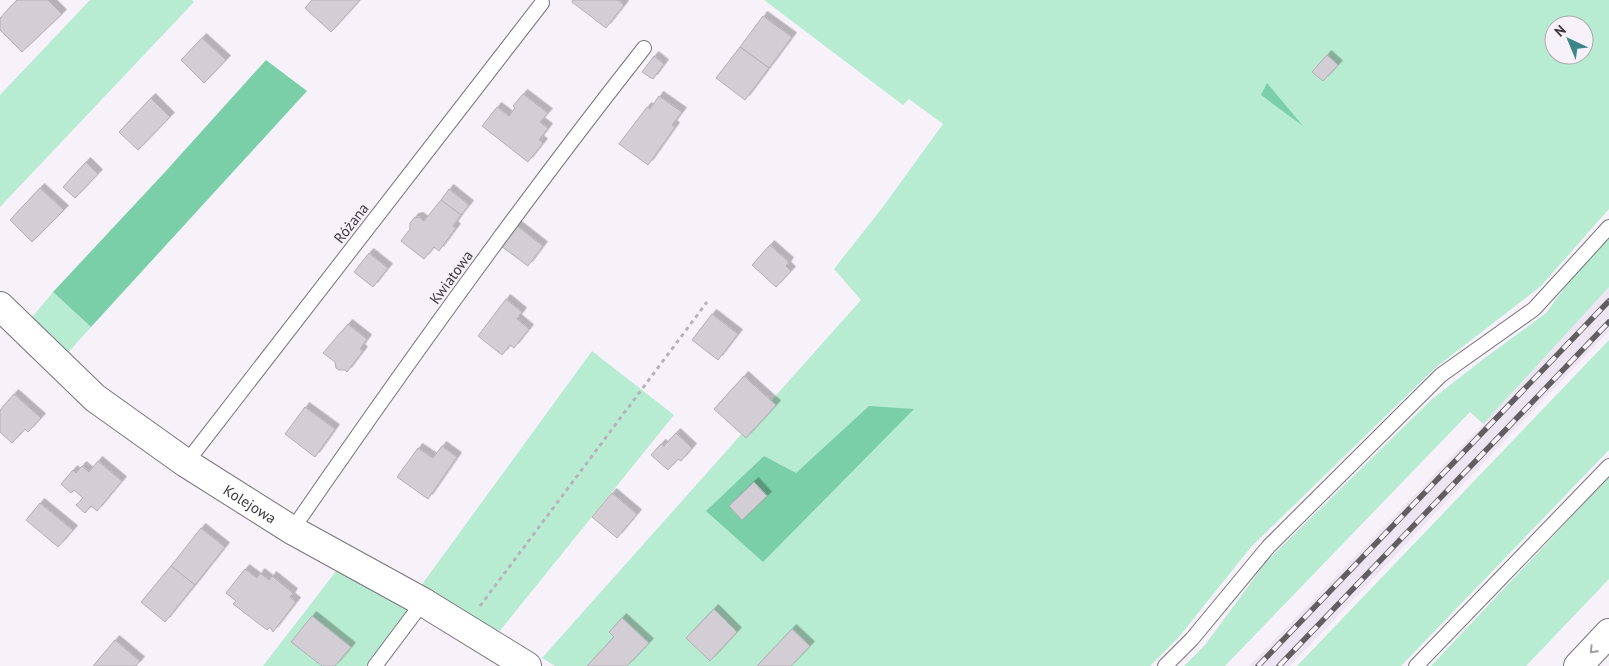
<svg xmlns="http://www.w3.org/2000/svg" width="1609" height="666" viewBox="0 0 1609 666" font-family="'PT Sans',sans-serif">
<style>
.built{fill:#ede5f2}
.green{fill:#b8ecd2;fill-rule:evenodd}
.forest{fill:#7acfa8}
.building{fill:#d2ced4;stroke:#b2afb5;filter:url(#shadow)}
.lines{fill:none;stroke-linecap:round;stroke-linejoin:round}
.lane-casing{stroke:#78757a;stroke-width:16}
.street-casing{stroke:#78757a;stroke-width:30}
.highway-casing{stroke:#78757a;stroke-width:30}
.path{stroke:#b7b3b8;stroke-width:3;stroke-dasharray:4 4;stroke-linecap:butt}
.lane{stroke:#fff;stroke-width:14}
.street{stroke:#fff;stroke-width:28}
.highway{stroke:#fff;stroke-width:28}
.rail-casing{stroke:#615e62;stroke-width:5.5}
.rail{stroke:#f7f2f9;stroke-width:4;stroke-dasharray:11;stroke-linecap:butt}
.oneway{stroke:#9e9d9e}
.labels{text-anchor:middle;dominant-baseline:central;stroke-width:4;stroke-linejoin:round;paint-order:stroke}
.street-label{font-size:15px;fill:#3d3b3e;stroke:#f7f2f9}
</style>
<defs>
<filter id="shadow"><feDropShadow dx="4.5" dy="-4.5" stdDeviation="0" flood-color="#0004"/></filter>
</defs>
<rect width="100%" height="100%" fill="#f7f2f9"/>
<path class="built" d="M1609,285V331L1290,666H1249L1483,424L1497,402Z"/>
<g class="green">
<path d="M90,0H192L194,2L0,207V95Z"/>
<path d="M764,0H1609V209L1540,287L1435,368L1251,547L1178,638L1150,666H555L542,658L861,300L834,269L882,208L943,124L909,99L903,105ZM1554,25H1584V55H1554Z"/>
<path d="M1609,238V287L1483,424L1470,412L1225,666H1184L1205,645L1266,562L1431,400L1486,357L1546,313L1579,268Z"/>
<path d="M53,292L91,327L64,357L29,321Z"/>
<path d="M1609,340V450L1401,666H1297Z"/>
<path d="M592,351L674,415L499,632L420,587Z"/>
<path d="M1609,477V579L1526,666H1431Z"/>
<path d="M340,566L412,608L366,666H263Z"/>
</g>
<g class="forest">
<path d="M266,60L307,91L91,327L53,292L165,172Z"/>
<path d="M1267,83L1303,126L1261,95Z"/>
<path d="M869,406L914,409L763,562L706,511L764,456L796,473Z"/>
</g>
<g class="building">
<path d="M17,0H48L62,14L22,52L0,30V18Z"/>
<path d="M312,0H360L331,32L305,8Z"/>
<path d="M573,0H618L624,5L606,28L572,2Z"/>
<path d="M763,16L792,37L769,68L740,47Z"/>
<path d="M202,38L226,60L204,83L181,60Z"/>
<path d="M740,47L769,68L745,100L716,78Z"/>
<path d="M1327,55L1338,65L1323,81L1312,72Z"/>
<path d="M654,56L664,64L653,79L642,72Z"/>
<path d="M523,94L548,113L540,122L548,128L539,140L543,143L528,162L482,126L497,107L509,116L515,108L513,106Z"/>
<path d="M659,96L682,112L672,125L675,127L648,165L619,144L647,107L650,109Z"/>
<path d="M151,98L170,117L138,150L119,132Z"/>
<path d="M86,162L98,174L75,198L63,187Z"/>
<path d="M40,188L64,210L32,242L10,220Z"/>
<path d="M449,189L469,205L461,215L441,200Z"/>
<path d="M441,200L461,215L453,226L456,228L439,251L434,247L424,259L401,241L410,229V223L414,218L419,217L424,221Z"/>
<path d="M516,225L543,246L528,266L501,246Z"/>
<path d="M770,245L789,262L786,266L791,271L776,287L752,265Z"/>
<path d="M369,253L388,268L373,287L354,272Z"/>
<path d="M506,299L522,312L517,319L529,329L514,348L510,345L502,355L478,336Z"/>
<path d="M712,314L738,334L718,360L692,340Z"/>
<path d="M348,324L367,339L360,349L363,351L347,372L345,370H339L336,368L335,362L323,353Z"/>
<path d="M744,376L776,405L746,438L714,409Z"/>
<path d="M14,394L41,418L28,432L25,429L12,443L0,432V410Z"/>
<path d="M305,407L335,429L315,457L285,434Z"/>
<path d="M676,433L692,448L681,461L678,459L668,470L651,455L661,444L664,446Z"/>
<path d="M442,446L457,457L428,499L397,477L418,448L433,458Z"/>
<path d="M98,461L122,481L97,511L91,506L85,513L76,505L83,498L74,490L71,493L61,484L73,470L76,473L82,466L89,472Z"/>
<path d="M754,482L767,496L742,520L729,506Z"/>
<path d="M612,493L637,514L617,538L592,517Z"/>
<path d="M40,503L73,530L58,547L26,520Z"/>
<path d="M201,528L225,547L195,585L171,566Z"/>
<path d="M171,566L195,585L165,622L141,602Z"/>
<path d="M245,569L257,578L260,573L269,580L272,576L293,593L290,597L296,602L273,632L270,627L267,630L233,604L236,601L226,593Z"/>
<path d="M714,609L737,632L710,661L686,638Z"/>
<path d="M312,616L351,647L335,666H322L291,642Z"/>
<path d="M622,618L649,643L627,666H587L614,637L609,632Z"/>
<path d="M792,629L810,646L791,666H757Z"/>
<path d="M115,640L140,661L136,666H93Z"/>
</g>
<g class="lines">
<defs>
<g id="lane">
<path d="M186,463L542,3"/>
<path d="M292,530C405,366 521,204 644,48"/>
<path d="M375,666L423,602"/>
<path d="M1165,666L1192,639L1269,546L1441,375L1534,309L1609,227"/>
<path d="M1416,666L1609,466"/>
</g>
<g id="street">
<path id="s1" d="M0,306L95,398L186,463L292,530L423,602L527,666"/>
</g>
<path id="highway" d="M1578,666L1609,633"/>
</defs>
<use href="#lane" class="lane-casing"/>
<use href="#street" class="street-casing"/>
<use href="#highway" class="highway-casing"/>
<path class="path" d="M480,606L707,302"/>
<use href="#lane" class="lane"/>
<use href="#street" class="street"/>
<use href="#highway" class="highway"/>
<defs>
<g id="rail">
<path d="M1258,666L1609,301"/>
<path d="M1279,666L1609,322"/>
</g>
</defs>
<use href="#rail" class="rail-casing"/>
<use href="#rail" class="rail"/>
</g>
<defs><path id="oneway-chevron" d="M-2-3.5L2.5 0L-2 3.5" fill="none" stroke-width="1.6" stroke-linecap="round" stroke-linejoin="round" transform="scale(1.25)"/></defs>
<use class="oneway" href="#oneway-chevron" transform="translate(1593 650) rotate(134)"/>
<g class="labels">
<g class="street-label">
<text transform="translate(351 223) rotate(-52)">Różana</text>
<text transform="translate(451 277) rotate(-54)">Kwiatowa</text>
<text stroke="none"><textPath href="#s1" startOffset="320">Kolejowa</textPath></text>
</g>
</g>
<g transform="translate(1569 40) rotate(316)"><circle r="24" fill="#f7f2f9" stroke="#ada9ae"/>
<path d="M0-4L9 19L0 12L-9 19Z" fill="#3e8688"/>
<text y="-8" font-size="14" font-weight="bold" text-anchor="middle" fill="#3d3b3e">N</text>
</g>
</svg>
